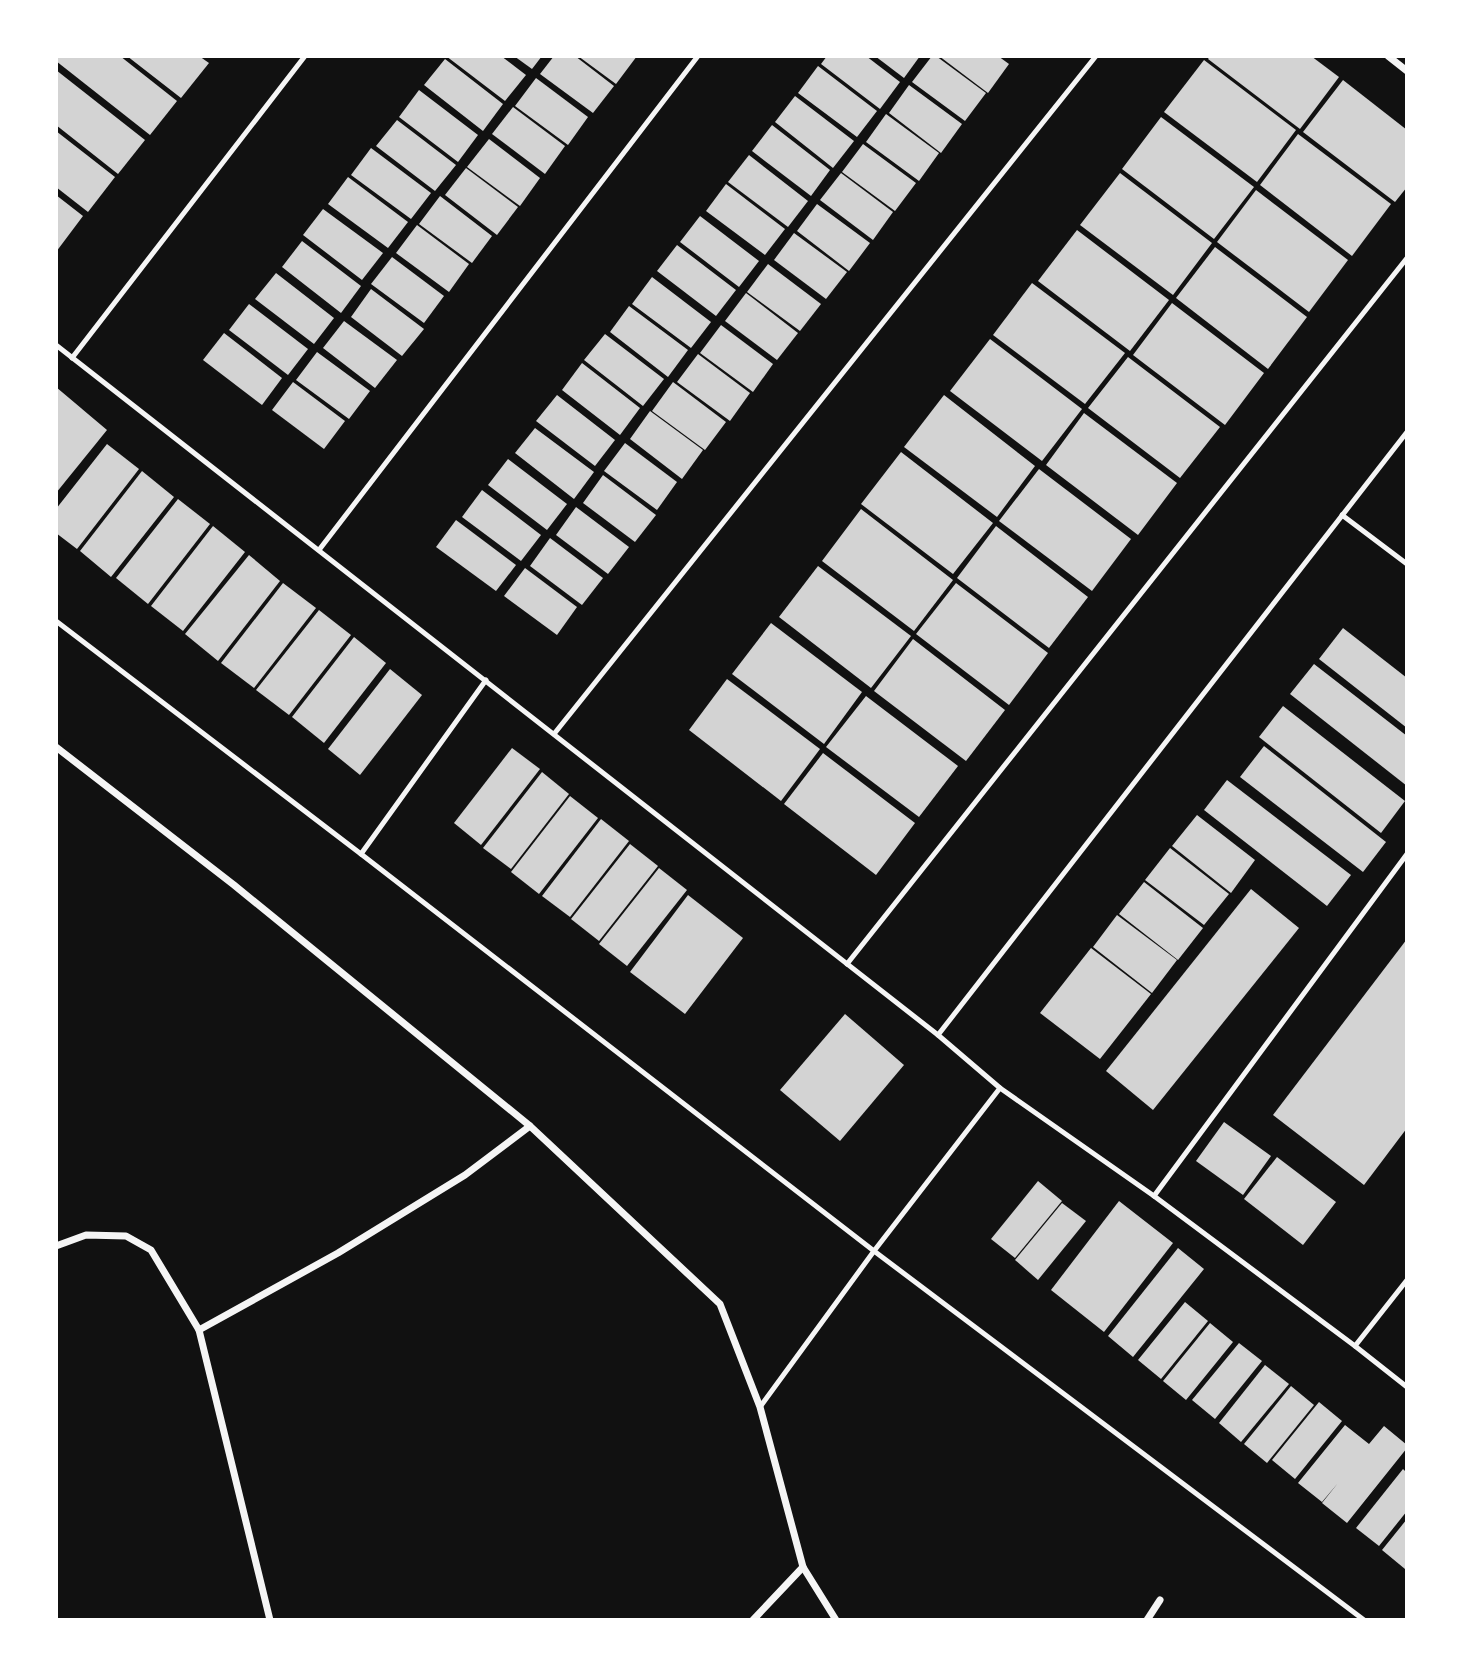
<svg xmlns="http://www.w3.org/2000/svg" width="1463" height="1676" viewBox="0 0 1463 1676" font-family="Montserrat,sans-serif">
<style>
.building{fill:#d3d3d3}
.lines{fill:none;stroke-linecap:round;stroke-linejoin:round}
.service{stroke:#f5f5f5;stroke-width:5}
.minor{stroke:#f5f5f5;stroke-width:7}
</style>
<rect width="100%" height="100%" fill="#111"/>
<g class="building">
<path d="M56,56H120L177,101L150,135L56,61Z"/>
<path d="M127,56H199L209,63L181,98Z"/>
<path d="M446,56H501L526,75L505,101Z"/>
<path d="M514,56H542L532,69Z"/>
<path d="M554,56H575L614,86L593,113L540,74Z"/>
<path d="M578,56H637L616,84Z"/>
<path d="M827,56H866L900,82L880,109L821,64Z"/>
<path d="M875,56H920L904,78Z"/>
<path d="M932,56H936L986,93L965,121L912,82Z"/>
<path d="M939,56H998L1009,64L988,93Z"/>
<path d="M1210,56H1311L1339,77L1300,129L1208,59Z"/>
<path d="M445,59L503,104L483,131L424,85Z"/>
<path d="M1204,60L1296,130L1257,182L1164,112Z"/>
<path d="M818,66L877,111L857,137L798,93Z"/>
<path d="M56,70L145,140L118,174L56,125Z"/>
<path d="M536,78L588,117L568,145L515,106Z"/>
<path d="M1343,80L1407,130V187L1395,202L1303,132Z"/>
<path d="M909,85L962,124L941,153L889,113Z"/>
<path d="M419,90L478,135L458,162L399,117Z"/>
<path d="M795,96L854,141L833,168L775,122Z"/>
<path d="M513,107L565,146L545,174L492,134Z"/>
<path d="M886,114L939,153L919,181L866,142Z"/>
<path d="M1161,117L1254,187L1214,239L1122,169Z"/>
<path d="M397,120L456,165L435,191L376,146Z"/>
<path d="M772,125L830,170L811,196L752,151Z"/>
<path d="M56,131L115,177L88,212L56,187Z"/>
<path d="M1298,134L1391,204L1352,256L1260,185Z"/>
<path d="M489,139L540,178L520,206L467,167Z"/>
<path d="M863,144L916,183L895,211L842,172Z"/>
<path d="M371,148L431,193L411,219L351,175Z"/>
<path d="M749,155L808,201L788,227L728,182Z"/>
<path d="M466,168L518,207L497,235L445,195Z"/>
<path d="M841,173L893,212L873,240L820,200Z"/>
<path d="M1120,173L1212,243L1173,295L1080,225Z"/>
<path d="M348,177L408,222L388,248L328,204Z"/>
<path d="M726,184L785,229L765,255L706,211Z"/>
<path d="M1256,190L1348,260L1309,312L1217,242Z"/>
<path d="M56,195L83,216L56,252Z"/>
<path d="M440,196L492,236L472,263L419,224Z"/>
<path d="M817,204L870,243L849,271L797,231Z"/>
<path d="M323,209L383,253L362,280L303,235Z"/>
<path d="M700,216L759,261L739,287L680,242Z"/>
<path d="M417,225L469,264L449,292L396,253Z"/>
<path d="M1077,230L1169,300L1130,351L1038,281Z"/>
<path d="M794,233L847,272L826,299L774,260Z"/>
<path d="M302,241L361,286L341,313L282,267Z"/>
<path d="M677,245L736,290L716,316L657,271Z"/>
<path d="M1215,247L1307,317L1268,369L1176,298Z"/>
<path d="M392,257L444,296L424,323L371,284Z"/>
<path d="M768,264L821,304L800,331L747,292Z"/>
<path d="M276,273L334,318L314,344L255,299Z"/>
<path d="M652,277L711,322L691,348L632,304Z"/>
<path d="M1032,283L1125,353L1085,404L993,335Z"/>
<path d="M371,289L424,329L402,356L351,317Z"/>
<path d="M746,293L798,333L777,360L725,321Z"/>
<path d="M1172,303L1264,373L1225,425L1133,355Z"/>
<path d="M249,304L308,349L288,375L229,330Z"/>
<path d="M629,306L688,350L668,377L610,332Z"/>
<path d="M344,321L397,360L375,388L323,348Z"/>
<path d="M721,325L773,364L753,392L700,353Z"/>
<path d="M224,333L282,378L262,405L203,360Z"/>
<path d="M605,334L664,379L643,406L584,360Z"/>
<path d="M990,339L1082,409L1042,461L950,391Z"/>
<path d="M317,352L370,391L349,419L296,380Z"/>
<path d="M698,354L750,393L730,421L677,382Z"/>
<path d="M1128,357L1220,427L1180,478L1088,408Z"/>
<path d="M582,363L640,408L620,435L562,390Z"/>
<path d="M293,382L345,421L324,449L272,410Z"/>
<path d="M673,382L726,422L705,450L652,411Z"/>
<path d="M56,387L107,430L56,493Z"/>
<path d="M557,395L615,440L595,466L536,421Z"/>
<path d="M944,395L1035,466L997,517L904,447Z"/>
<path d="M650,411L703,450L682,479L630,439Z"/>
<path d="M1084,413L1177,483L1138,535L1046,465Z"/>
<path d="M535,428L594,472L574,499L515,453Z"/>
<path d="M625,443L677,482L657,510L604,471Z"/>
<path d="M107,444L139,469L77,549L56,533V509Z"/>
<path d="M901,452L993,523L953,574L861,504Z"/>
<path d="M508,459L567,504L547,530L488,485Z"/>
<path d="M1039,469L1131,539L1092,591L999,521Z"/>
<path d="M142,471L174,497L111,577L80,551Z"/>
<path d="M603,475L656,515L635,542L583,503Z"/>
<path d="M482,490L541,535L521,561L462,517Z"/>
<path d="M178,499L210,524L148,604L116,578Z"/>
<path d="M576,507L629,547L608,574L556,535Z"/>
<path d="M861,509L953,580L914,631L822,561Z"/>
<path d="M456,520L516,565L496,591L436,547Z"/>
<path d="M213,526L245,552L183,631L151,606Z"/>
<path d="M996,526L1088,597L1049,648L957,578Z"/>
<path d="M550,538L603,578L582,605L530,566Z"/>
<path d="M249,555L280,581L218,661L185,634Z"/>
<path d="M818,566L911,636L871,688L779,617Z"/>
<path d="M525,568L577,607L557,635L504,596Z"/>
<path d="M283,583L316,608L254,688L221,663Z"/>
<path d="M956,583L1048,653L1009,705L916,634Z"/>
<path d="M319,610L351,635L289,715L256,690Z"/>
<path d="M771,623L862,692L824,744L732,674Z"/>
<path d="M1343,628L1407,678V728L1319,659Z"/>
<path d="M354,637L386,663L324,743L292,717Z"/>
<path d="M913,639L1005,710L966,761L874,691Z"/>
<path d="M1314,664L1407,736V786L1290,694Z"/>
<path d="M390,669L422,695L360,775L328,749Z"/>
<path d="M727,679L820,749L781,801L689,730Z"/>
<path d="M866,696L958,766L919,817L826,747Z"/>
<path d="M1283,706L1405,801L1381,833L1259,737Z"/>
<path d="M1264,746L1386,842L1363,872L1240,777Z"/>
<path d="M512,748L540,769L481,845L454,823Z"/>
<path d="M823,753L915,823L876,875L784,804Z"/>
<path d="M542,772L569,794L511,869L483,848Z"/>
<path d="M1227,780L1351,875L1327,906L1204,810Z"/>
<path d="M570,796L598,818L539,894L511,872Z"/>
<path d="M1197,815L1255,860L1231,893L1172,846Z"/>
<path d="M601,819L629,841L570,917L542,896Z"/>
<path d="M630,844L658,866L599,941L571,919Z"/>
<path d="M1170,848L1229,894L1204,925L1145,880Z"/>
<path d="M659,868L687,890L627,966L599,944Z"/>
<path d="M1144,882L1203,928L1178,960L1119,914Z"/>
<path d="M1251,889L1299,928L1153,1110L1106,1071Z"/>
<path d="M688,895L743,938L685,1014L630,972Z"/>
<path d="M1117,915L1177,960L1152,993L1093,947Z"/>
<path d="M1407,939V1128L1364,1185L1273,1115Z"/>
<path d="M1091,948L1151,994L1100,1059L1040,1013Z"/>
<path d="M845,1014L904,1065L840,1141L780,1090Z"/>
<path d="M1224,1122L1271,1156L1243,1195L1196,1161Z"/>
<path d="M1277,1157L1336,1202L1303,1245L1244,1199Z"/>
<path d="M1038,1181L1062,1201L1015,1258L991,1239Z"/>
<path d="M1119,1201L1173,1243L1104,1332L1051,1290Z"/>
<path d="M1062,1203L1086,1221L1038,1280L1015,1260Z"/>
<path d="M1178,1248L1204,1269L1133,1357L1108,1336Z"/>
<path d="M1185,1302L1208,1321L1161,1379L1138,1360Z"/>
<path d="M1210,1323L1233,1342L1186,1400L1163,1381Z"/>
<path d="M1239,1343L1262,1361L1215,1419L1192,1400Z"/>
<path d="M1265,1365L1289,1384L1241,1442L1219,1423Z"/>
<path d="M1291,1386L1314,1405L1267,1463L1244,1444Z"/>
<path d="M1319,1402L1342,1421L1295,1479L1272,1460Z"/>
<path d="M1345,1425L1369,1444L1384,1426L1407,1445V1448L1347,1523L1322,1503L1338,1483L1322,1502L1298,1483Z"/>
<path d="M1403,1469L1407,1473V1511L1379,1546L1356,1528Z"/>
<path d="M1407,1519V1567L1405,1569L1382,1550Z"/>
</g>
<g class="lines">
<g class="service">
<path d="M56,345L938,1035L1000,1088L874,1251L1364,1620"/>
<path d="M72,358L305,56"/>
<path d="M1342,515L1407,564"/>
<path d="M319,550L698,56"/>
<path d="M56,621L361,854L486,680"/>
<path d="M554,734L1096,56"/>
<path d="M361,854L874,1251L760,1407"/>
<path d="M847,964L1407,258"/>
<path d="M938,1035L1407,432"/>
<path d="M1000,1088L1154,1196L1355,1346L1407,1280"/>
<path d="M1154,1196L1407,854"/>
<path d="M1355,1346L1407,1387"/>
</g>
<g class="minor">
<path d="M1388,56L1407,71"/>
<path d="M56,747L234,885L530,1126L720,1304L760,1407L803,1567L836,1620"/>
<path d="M56,1246L86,1235L126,1236L151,1250L199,1330L338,1253L465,1175L530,1126"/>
<path d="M199,1330L270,1620"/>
<path d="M753,1620L803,1567"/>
<path d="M1147,1620L1160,1600"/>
</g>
</g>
<rect width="1463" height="1676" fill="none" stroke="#ffffff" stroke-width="116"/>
</svg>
